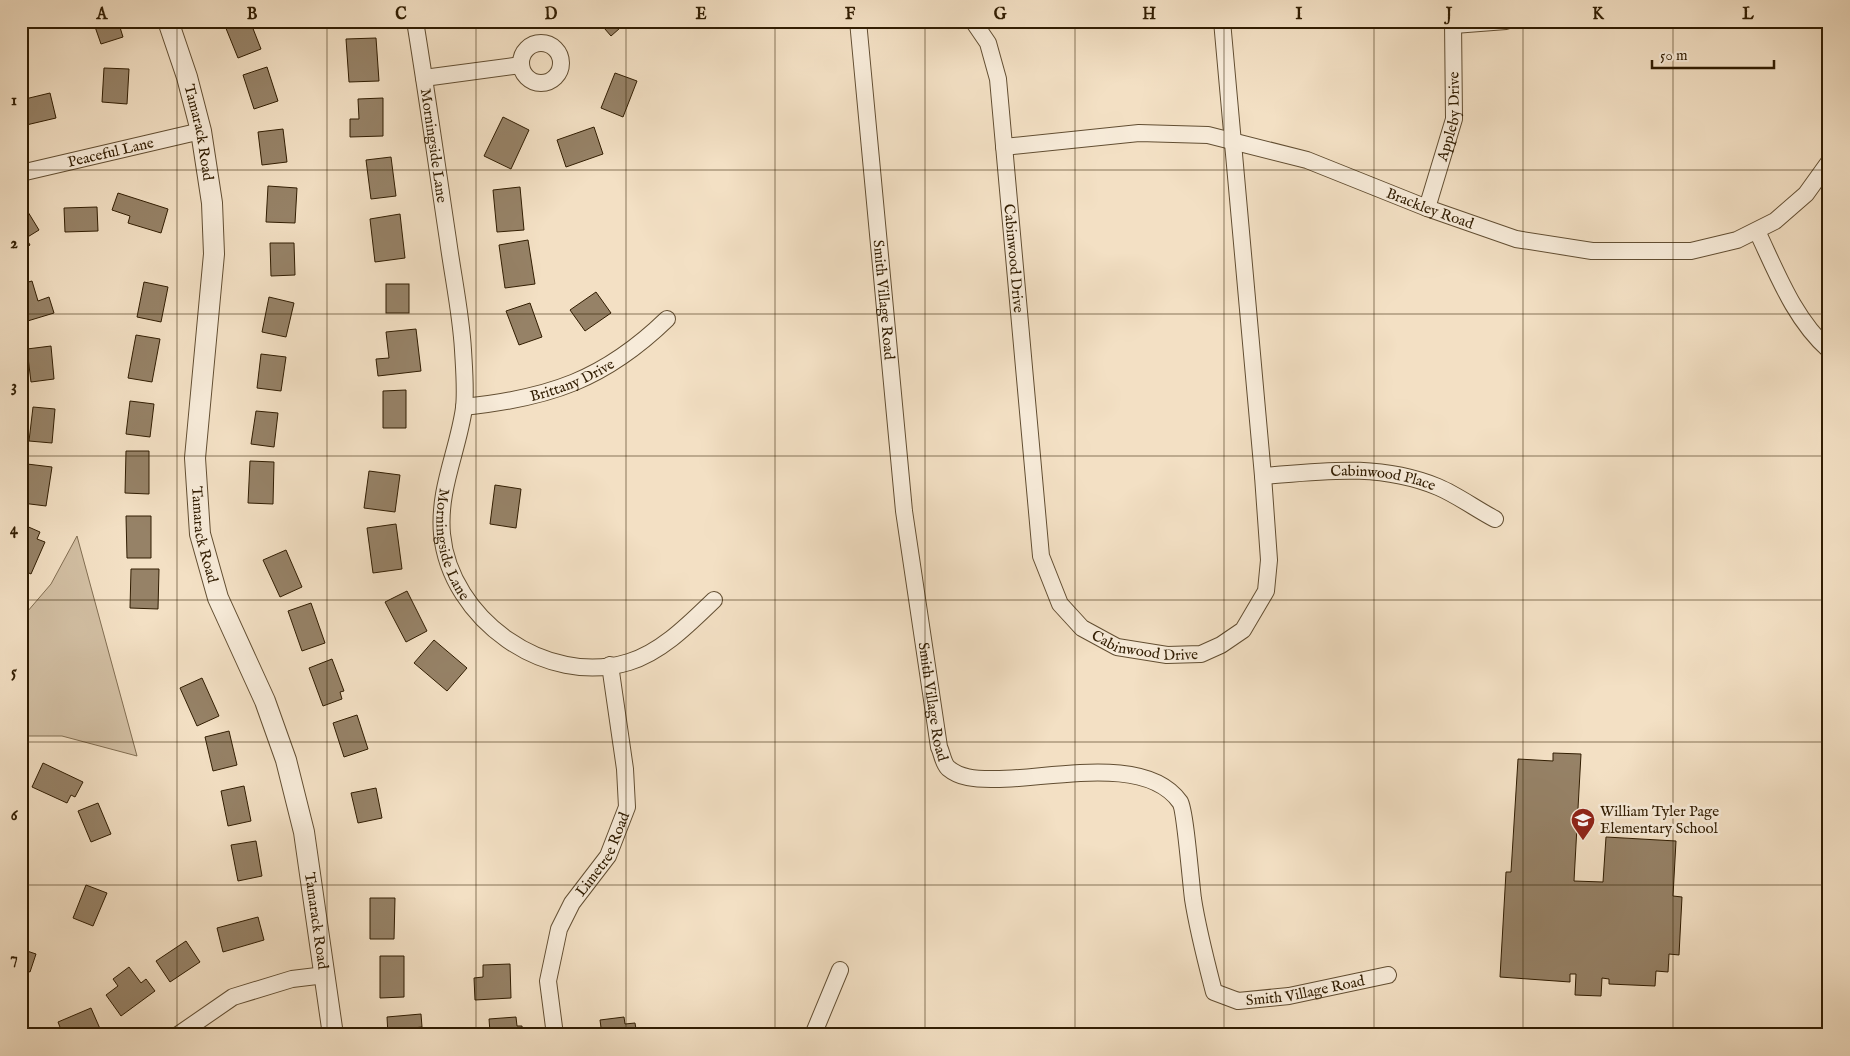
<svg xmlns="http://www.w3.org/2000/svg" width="1850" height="1056" viewBox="0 0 1850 1056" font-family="'IM FELL English',serif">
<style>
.green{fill:#d2bfa3;stroke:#826e52}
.building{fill:#968267;stroke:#311d02}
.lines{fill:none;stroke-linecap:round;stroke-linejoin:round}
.minor-casing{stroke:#624e32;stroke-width:18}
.tertiary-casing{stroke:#624e32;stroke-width:22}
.minor{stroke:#f7ebd9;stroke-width:16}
.tertiary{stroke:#f7ebd9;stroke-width:20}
.grid{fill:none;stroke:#311d02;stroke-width:1;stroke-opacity:0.55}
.labels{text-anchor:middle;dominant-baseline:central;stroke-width:5;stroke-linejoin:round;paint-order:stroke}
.street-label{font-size:15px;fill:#311d02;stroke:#f7ebd9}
.poi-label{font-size:15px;fill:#311d02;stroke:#f7ebd9;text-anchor:start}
.neatline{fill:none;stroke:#311d02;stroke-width:2}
.grid-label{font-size:16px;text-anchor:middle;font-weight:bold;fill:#311d02}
</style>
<rect width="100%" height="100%" fill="#f3e0c4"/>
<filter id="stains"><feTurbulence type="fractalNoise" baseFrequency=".004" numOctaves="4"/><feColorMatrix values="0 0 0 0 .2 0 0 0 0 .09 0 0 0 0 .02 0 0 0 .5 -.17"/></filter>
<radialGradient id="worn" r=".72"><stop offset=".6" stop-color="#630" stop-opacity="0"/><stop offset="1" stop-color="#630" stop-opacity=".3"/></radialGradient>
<path class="green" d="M77,536L137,756L62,736H21V619L51,584Z"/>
<g class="building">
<path d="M93,21H118L123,37L101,44Z"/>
<path d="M223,21H250L261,49L238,58Z"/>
<path d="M598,21H628L611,36Z"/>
<path d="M376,38L379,81L349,82L346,39Z"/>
<path d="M267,67L278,101L254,109L243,75Z"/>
<path d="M104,68L129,69L127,104L102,102Z"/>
<path d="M615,73L637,81L623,117L601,108Z"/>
<path d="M50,93L56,118L22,126L21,100Z"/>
<path d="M383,98V136L350,137V119H359L358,99Z"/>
<path d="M503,117L529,130L511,169L484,156Z"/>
<path d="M594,127L603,154L566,167L557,140Z"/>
<path d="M283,129L287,162L262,165L258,132Z"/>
<path d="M391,157L396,196L371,199L366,160Z"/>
<path d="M268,186L297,188L295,223L266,222Z"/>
<path d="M520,187L524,230L497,232L493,190Z"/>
<path d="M118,193L168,209L161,233L128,223L130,216L112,210Z"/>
<path d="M97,207L98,231L65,232L64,208Z"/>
<path d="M28,212L39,230L26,238L30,245L21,251V217Z"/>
<path d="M400,214L405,258L375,262L370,219Z"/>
<path d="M528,240L535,284L505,288L499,245Z"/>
<path d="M270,243H294L295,275L271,276Z"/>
<path d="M32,281L38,301L49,297L54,313L21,323V284Z"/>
<path d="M144,282L168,287L161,322L137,317Z"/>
<rect x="386" y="284" width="23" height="29"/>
<path d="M596,292L611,313L585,331L570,310Z"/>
<path d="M269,297L294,303L286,337L262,332Z"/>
<path d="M530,303L542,337L519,345L506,311Z"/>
<path d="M416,329L421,371L378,376L376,359L389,358L386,332Z"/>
<path d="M136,335L160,339L152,382L128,378Z"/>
<path d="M51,346L54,379L31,382L27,349Z"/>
<path d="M261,354L286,357L281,391L257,388Z"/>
<path d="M406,390V428H383V391Z"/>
<path d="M130,401L154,404L150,437L126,434Z"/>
<path d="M33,407L55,409L52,443L29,441Z"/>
<path d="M256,411L278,413L274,447L251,444Z"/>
<path d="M126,451H149V494L125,493Z"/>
<path d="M250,461L274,462L273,504L248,503Z"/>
<path d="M27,464L52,467L46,506L22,503Z"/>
<path d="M369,471L400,475L395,512L364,508Z"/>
<path d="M495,485L521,489L516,528L490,524Z"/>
<path d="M126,516H151V558H127Z"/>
<path d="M396,524L402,569L373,573L367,528Z"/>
<path d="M24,525L40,532L37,539L45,542L31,574L21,569V533Z"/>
<path d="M286,550L302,587L280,597L263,560Z"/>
<path d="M131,569H159L158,609L130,608Z"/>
<path d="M407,591L427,631L406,642L385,602Z"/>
<path d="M311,603L325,643L302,651L288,611Z"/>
<path d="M434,640L467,668L447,691L414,663Z"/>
<path d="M332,659L344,691L340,692L342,699L323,706L309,668Z"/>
<path d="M202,678L219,716L197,726L180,688Z"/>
<path d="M357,715L368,749L344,757L333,723Z"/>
<path d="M229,731L237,765L213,771L205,737Z"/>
<path d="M1553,753L1581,754L1574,881L1603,882L1606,837L1676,841L1673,896L1682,897L1679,955L1669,954L1668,972L1656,971L1655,986L1609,984V979L1602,978L1601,996L1575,995L1576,974H1570V982L1500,977L1506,872H1511L1518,759L1553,761Z"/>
<path d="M43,763L83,782L75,797L71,795L67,803L32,787Z"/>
<path d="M244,786L251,821L228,826L221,791Z"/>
<path d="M376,788L382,818L358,823L351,793Z"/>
<path d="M98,803L111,834L91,842L78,811Z"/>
<path d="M256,841L262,876L238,881L231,845Z"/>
<path d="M86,885L107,893L93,926L73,918Z"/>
<path d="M370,898H395L394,939H370Z"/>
<path d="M258,917L264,940L223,952L217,928Z"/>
<path d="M186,941L200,962L170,982L156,961Z"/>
<path d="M21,949L36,954L30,972L21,969Z"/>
<path d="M380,956H404V997L380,998Z"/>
<path d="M510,964L511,998L475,1000L474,978L483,977V965Z"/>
<path d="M129,967L141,983L146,979L155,991L121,1016L106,995L118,986L113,979Z"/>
<path d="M91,1008L101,1031L93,1035H63L58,1022Z"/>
<path d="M421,1014L422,1027L413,1028L414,1035H388L387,1017Z"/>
<path d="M516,1017L517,1026H522L523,1035H483V1032H490L489,1019Z"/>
<path d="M624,1017L625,1024L635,1023L637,1035H602L600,1020Z"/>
</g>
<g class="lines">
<defs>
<g id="minor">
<path id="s1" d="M415,21C427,94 437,167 448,240C453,277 461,314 463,350C464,368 466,390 464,408C458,451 438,489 442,534C450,619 546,688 629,662C662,652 690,623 714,600"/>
<path id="s2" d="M858,21L904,511L939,747C942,753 943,763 948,768C960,778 975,779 991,779C1042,781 1145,752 1180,802C1185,809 1191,884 1193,899C1198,931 1206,961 1214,992L1238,1001L1289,996L1388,975"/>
<path id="s3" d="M973,21L988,43L998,79L1041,556L1060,604L1082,628L1117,647L1167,655L1201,654L1221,645L1243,630L1266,591L1269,560L1263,476L1222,21"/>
<path d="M1454,25L1506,21"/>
<circle cx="541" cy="63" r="20"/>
<path d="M424,78L521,65"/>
<path id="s4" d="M1004,147L1139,133L1208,135L1307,160L1427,208L1516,239L1592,251H1691L1737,240L1775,221L1806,194L1829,162"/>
<path id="s5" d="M21,173L201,131"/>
<path id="s6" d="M1427,208L1454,119L1453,21"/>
<path d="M1757,231C1777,273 1794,319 1829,350"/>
<path id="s7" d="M464,407C549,398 604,380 667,319"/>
<path id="s8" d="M1263,476C1324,471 1379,463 1438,487C1457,495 1476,509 1495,519"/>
<path d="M178,1035L233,997L292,979L325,975"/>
<path id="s9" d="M555,1035L548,981L559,929L572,903L608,856L627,807L625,769L610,665"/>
<path d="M813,1035L840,970"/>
</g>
<g id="tertiary">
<path id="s10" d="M168,21L187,77L201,131L212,203L214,254L195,458L200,534L218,598L265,701L286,760L304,832L333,1035"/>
</g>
</defs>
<use href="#minor" class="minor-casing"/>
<use href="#tertiary" class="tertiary-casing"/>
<use href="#minor" class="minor"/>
<use href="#tertiary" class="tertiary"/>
</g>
<path class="grid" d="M177,21V1035M327,21V1035M476,21V1035M626,21V1035M775,21V1035M925,21V1035M1075,21V1035M1224,21V1035M1374,21V1035M1523,21V1035M1673,21V1035M21,170H1829M21,314H1829M21,456H1829M21,600H1829M21,742H1829M21,885H1829"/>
<defs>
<symbol id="school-pin" viewBox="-11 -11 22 30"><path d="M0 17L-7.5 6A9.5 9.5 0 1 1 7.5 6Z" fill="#8f2418" stroke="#f7ebd9"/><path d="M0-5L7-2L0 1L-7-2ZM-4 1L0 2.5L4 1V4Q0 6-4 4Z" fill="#fff"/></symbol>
</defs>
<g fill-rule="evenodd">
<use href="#school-pin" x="1569" y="806" width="28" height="38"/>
</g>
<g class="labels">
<g class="street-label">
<text stroke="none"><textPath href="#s6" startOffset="95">Appleby Drive</textPath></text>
<text stroke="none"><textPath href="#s10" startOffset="116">Tamarack Road</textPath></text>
<text stroke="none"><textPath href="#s1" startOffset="126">Morningside Lane</textPath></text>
<text stroke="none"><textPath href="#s5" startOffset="92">Peaceful Lane</textPath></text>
<text stroke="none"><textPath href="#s4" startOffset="439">Brackley Road</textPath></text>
<text stroke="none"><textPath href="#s3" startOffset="244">Cabinwood Drive</textPath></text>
<text stroke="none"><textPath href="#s2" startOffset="280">Smith Village Road</textPath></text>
<text stroke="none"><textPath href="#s7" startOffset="112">Brittany Drive</textPath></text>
<text stroke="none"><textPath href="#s8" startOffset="121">Cabinwood Place</textPath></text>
<text stroke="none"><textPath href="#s10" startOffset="521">Tamarack Road</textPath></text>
<text stroke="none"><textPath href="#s1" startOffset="531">Morningside Lane</textPath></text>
<text stroke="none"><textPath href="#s3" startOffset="694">Cabinwood Drive</textPath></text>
<text stroke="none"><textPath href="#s2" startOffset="685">Smith Village Road</textPath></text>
<text stroke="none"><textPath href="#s9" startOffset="195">Limetree Road</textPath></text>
<text stroke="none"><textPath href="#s10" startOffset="926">Tamarack Road</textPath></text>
<text stroke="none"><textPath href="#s2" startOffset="1284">Smith Village Road</textPath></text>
</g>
<g class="poi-label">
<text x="1600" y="811">William Tyler Page<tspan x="1600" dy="17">Elementary School</tspan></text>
</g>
</g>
<rect width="1850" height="1056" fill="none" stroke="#f3e0c4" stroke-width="55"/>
<path d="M1652 60v8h122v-8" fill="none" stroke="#311d02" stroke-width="2.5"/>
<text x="1660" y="60" font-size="15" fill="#311d02" stroke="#f7ebd9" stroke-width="4" paint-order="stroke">50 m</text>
<rect x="28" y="28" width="1794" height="1000" class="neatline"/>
<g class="grid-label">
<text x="102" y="19">A</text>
<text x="252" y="19">B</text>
<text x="401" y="19">C</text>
<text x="551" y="19">D</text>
<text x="701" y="19">E</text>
<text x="850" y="19">F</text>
<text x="1000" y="19">G</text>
<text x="1149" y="19">H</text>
<text x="1299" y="19">I</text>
<text x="1449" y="19">J</text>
<text x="1598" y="19">K</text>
<text x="1748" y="19">L</text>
<text x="14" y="105">1</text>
<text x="14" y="248">2</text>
<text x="14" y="391">3</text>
<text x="14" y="534">4</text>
<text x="14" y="677">5</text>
<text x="14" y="820">6</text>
<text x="14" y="963">7</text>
</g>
<rect width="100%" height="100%" filter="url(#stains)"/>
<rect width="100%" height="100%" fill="url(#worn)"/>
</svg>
